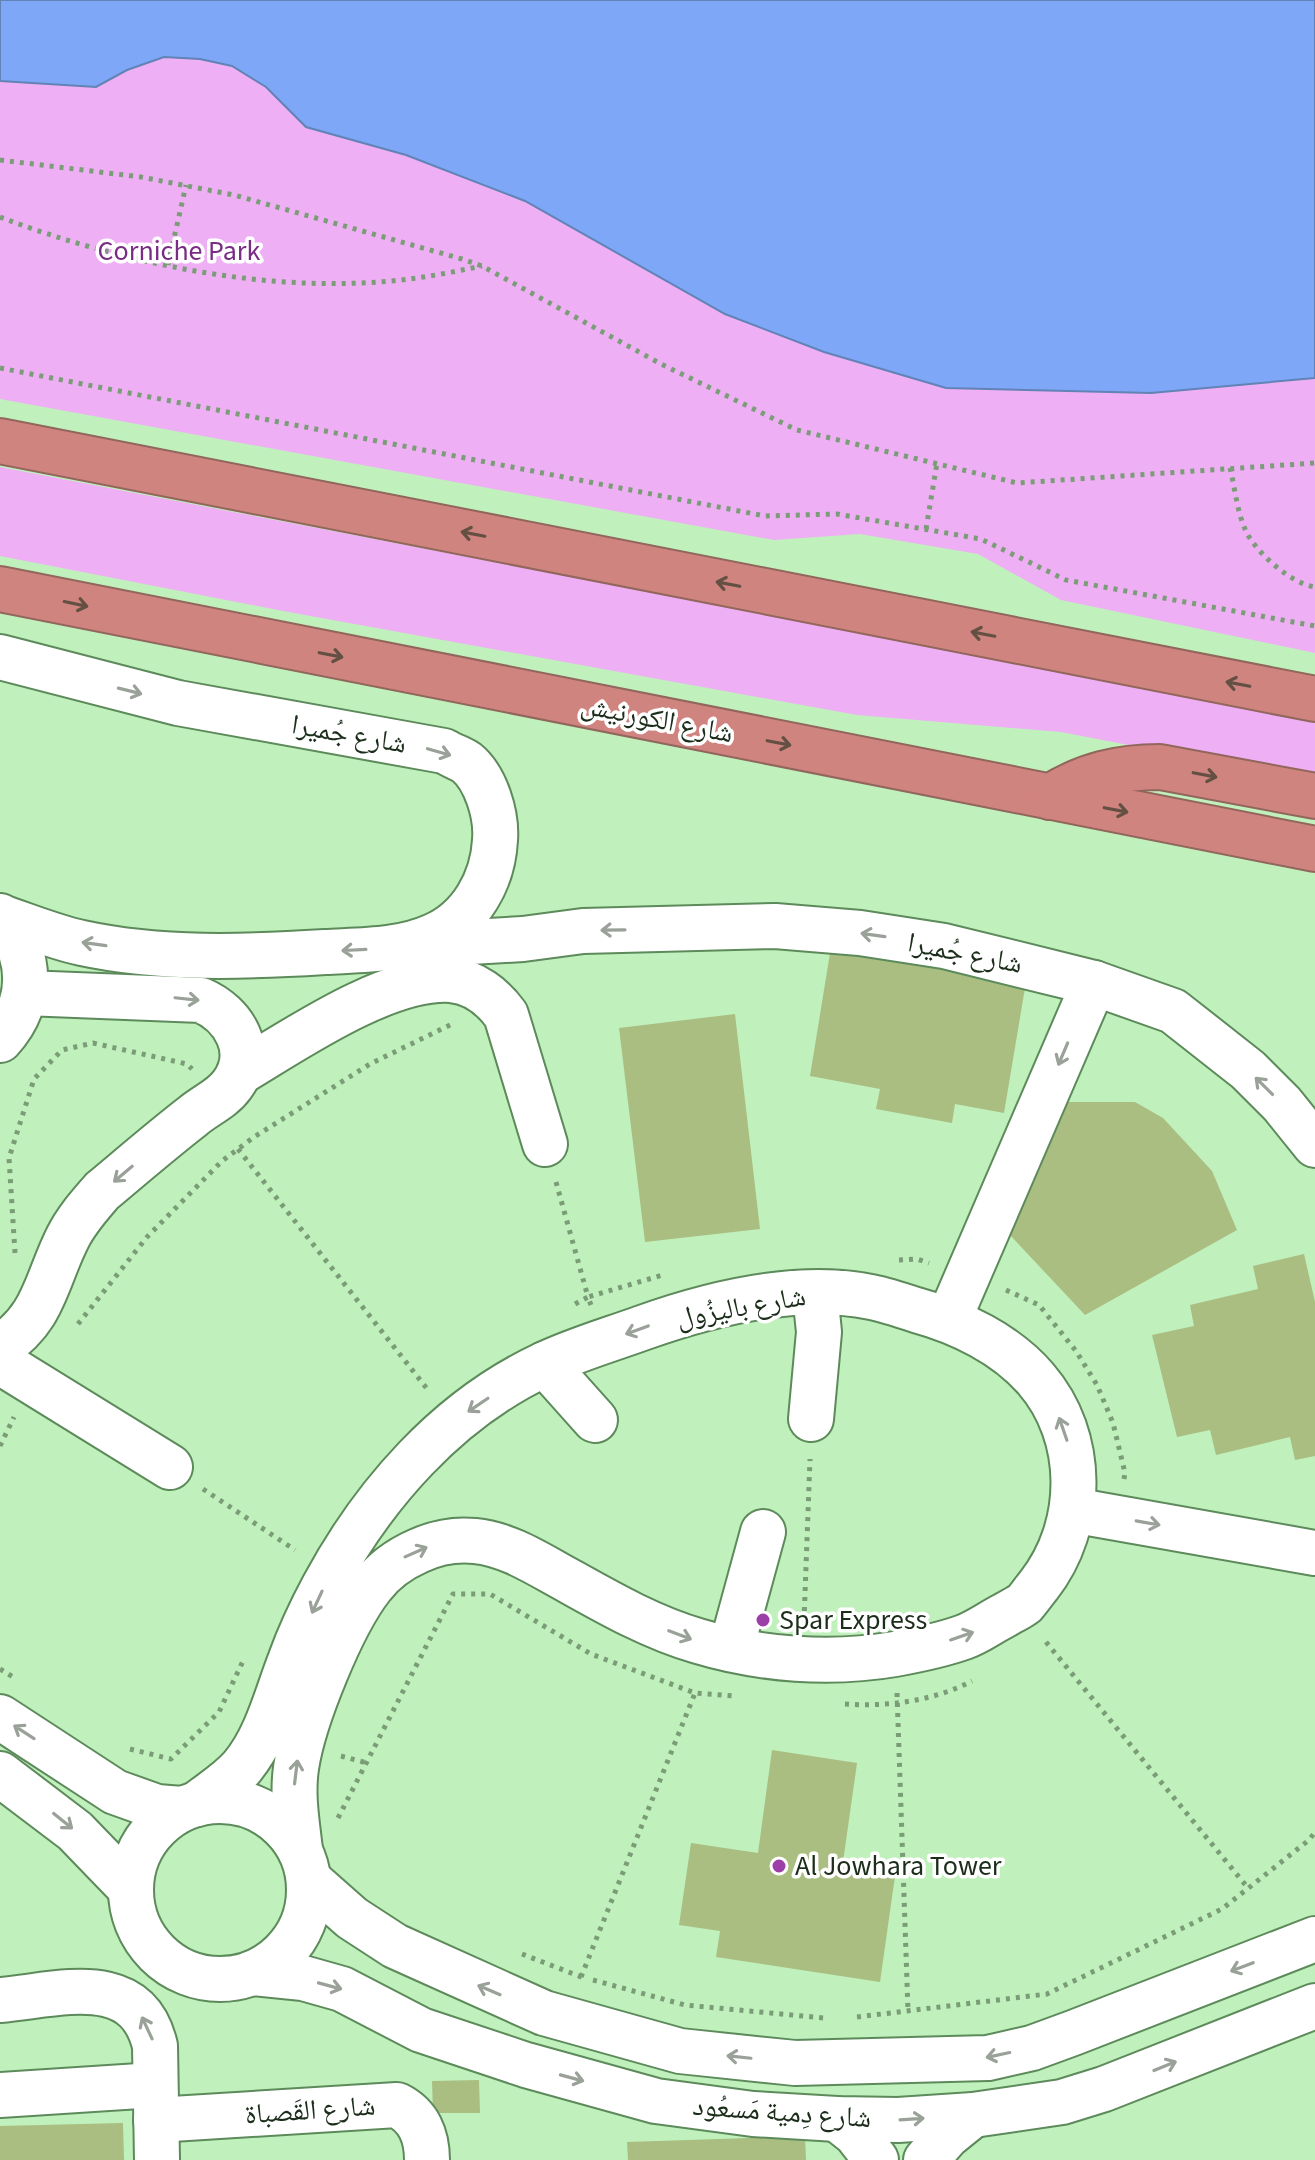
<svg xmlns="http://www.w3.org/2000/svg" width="1315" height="2160" viewBox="0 0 1315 2160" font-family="'Source Sans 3','Noto Naskh Arabic',sans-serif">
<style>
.green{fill:#efaff5}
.water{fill:#7fa7f7;stroke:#6183b5;stroke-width:2}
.building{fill:#a9be80}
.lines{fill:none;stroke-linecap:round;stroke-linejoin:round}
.minor-casing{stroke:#5d8a5b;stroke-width:48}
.highway-casing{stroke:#91665c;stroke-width:48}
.path{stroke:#7a9d77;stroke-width:5;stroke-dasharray:4 6;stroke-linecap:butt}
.minor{stroke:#fff;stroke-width:44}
.highway{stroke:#d0847f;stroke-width:44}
.oneway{stroke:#645043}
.oneway2{stroke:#99a198}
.poi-dot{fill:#9d3fa8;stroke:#fff;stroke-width:3}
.labels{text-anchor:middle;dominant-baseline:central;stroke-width:7;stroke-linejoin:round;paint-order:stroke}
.park-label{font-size:28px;fill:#792c83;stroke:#fff}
.street-label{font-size:28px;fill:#1c2e1b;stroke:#fff}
.poi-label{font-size:28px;fill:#1c2e1b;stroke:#fff;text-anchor:start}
</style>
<rect width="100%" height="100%" fill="#c0f0bc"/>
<g class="green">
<path d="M164,57L200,59L232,66L266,87L306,127L405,155L525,201L725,314L946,388L1151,393L1315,378V653L1061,600L978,554L860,534L774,540L0,399V81L96,87L127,70Z"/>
<path d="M0,467C438,552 877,634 1315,720V781L1061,732L857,715L283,611L0,556Z"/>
</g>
<path class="water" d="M0,0H1315V378L1151,393L946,388L824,352L725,314L525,201L406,155L306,127L266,87L232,66L200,59L164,57L127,70L96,87L0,81Z"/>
<g class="building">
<path d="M832,941L1027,976L1004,1113L955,1104L952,1123L876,1109L880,1089L810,1076Z"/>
<path d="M735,1014L760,1229L645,1242L619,1028Z"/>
<path d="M1058,1102H1135L1163,1118L1212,1171L1237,1230L1085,1315L1009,1234Z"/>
<path d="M1304,1254L1315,1302V1456L1295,1460L1290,1437L1216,1455L1210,1430L1177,1437L1152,1335L1194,1326L1190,1305L1258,1289L1253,1266Z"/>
<path d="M772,1750L857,1763L843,1862L896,1869L880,1982L716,1957L720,1931L679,1925L691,1843L758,1853Z"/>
<path d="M479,2080L480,2113H433L432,2081Z"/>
<path d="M123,2123L124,2160H0V2126Z"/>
<path d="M805,2136L806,2160H628L627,2142Z"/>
</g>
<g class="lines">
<defs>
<g id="minor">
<path d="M0,657L178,703L444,751C451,755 459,758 466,762C486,778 497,815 495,840C493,880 471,920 433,936C400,951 360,950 325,952C245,957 161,960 82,943C54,937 28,926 1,917"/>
<path d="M0,916C33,954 34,1003 0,1040"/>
<path d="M419,945L523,939L583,931L775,926L860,933L944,946L1094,983L1173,1011L1248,1070L1282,1104L1315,1145"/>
<path d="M239,1073C293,1041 386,976 451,980C474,982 493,997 506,1015L545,1144"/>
<path d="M949,1319L1094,983"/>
<path d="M0,1347C45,1318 46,1280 68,1237C77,1219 90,1205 102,1191C132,1166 162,1140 193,1116C206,1105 222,1099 232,1085C257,1052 234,1014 201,1000L25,993"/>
<path d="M0,1362L170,1467"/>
<path d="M545,1364L595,1420"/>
<path d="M811,1419L819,1332L815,1293"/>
<path d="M1072,1510L1315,1553"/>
<path d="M731,1649L763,1532"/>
<path d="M0,1717L115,1792L157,1807L182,1809"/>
<path d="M0,1774L75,1831L131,1889"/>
<circle cx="220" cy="1890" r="89"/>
<path d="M197,1804C212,1792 229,1782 242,1767C267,1737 276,1697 290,1661C299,1636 311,1610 324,1586C373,1495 447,1410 543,1365C574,1350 609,1340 642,1328C712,1303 796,1282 871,1297C886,1300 901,1305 916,1310C960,1322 1006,1344 1036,1379C1086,1437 1085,1526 1039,1585C1038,1586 1026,1602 1025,1603C1019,1608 1011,1611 1005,1615C991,1622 978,1632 964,1637C942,1645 917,1650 895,1654C831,1665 761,1660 698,1641C653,1628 612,1605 571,1582C541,1566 509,1544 475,1541C456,1539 435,1543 418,1551C400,1559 384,1570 372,1586C342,1624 303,1720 296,1768C292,1796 297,1823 300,1850"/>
<path d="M309,1880L352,1918L395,1946L544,2013L680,2051L795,2063L988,2058L1032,2048L1073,2033L1315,1939"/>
<path d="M253,1973L303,1978L342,1989L421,2030L526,2065L656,2101L753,2114L837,2119L898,2120L973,2115L1062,2102L1104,2089L1315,2006"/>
<path d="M0,2000C59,1995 137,1969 155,2046L157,2160"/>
<path d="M0,2095L155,2085"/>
<path d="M837,2119L856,2134L876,2160"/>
<path d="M156,2120L397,2105C419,2116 427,2136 427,2160"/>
<path d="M926,2160L947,2136L973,2115"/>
</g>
<g id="highway">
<path d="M0,441L1315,699"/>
<path d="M0,589L1315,849"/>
<path d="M1050,797C1085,775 1119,767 1160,767L1315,796"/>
</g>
</defs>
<use href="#minor" class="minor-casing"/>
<use href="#highway" class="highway-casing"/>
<g class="path">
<path d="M0,160L141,177L234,195L462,259L482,266L661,364L797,430L1017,483L1315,463"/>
<path d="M0,217C123,264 277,296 409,279C433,276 458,271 482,266"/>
<path d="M168,265L186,185"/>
<path d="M0,368L765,516L837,514L981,539L1066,580L1315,626"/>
<path d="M1230,468C1235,488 1237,511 1245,529C1254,551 1291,584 1315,587"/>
<path d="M926,529L937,463"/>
<path d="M238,1149L428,1390"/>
<path d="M556,1182L588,1297L575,1304"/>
<path d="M15,1253L9,1158L34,1079L62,1050L93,1043L187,1064L192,1069"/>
<path d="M899,1260L917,1259L929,1263"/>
<path d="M1006,1290L1039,1305L1076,1351L1097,1385L1113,1423L1125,1473L1124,1479"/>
<path d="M591,1305L588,1297L666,1274"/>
<path d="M78,1324L147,1237L222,1161L254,1137L370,1064L452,1024"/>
<path d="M0,1446L14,1417"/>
<path d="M203,1489L295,1550"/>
<path d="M804,1621L810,1459"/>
<path d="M1046,1642L1248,1888"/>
<path d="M0,1669L13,1677"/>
<path d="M897,1693L908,2011"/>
<path d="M845,1704C888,1707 933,1701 972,1681"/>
<path d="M130,1749L171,1759L219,1712L243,1661"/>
<path d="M341,1756L367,1763"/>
<path d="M338,1818L453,1594H490L591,1654L695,1693L736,1696"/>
<path d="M522,1954L584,1978"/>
<path d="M581,1977L695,1693"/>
<path d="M593,1980L685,2005L824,2018"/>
<path d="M857,2017L1047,1994L1222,1909L1309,1840L1315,1832"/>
</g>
<use href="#minor" class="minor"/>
<use href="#highway" class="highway"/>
</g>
<defs><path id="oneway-shaft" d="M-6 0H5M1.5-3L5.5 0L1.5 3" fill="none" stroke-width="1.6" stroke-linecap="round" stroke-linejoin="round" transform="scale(2)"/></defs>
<g class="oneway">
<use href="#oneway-shaft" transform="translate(473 534) rotate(-169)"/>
<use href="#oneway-shaft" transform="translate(728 584) rotate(-169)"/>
<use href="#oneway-shaft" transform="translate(76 604) rotate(12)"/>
<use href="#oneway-shaft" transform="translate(983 634) rotate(-169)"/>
<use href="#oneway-shaft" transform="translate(331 655) rotate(11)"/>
<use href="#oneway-shaft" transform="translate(1238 684) rotate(-169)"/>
<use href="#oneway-shaft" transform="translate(779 743) rotate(11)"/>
<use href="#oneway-shaft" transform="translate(1205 775) rotate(11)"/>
<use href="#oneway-shaft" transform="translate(1116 810) rotate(11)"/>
</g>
<g class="oneway2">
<use href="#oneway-shaft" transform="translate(130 691) rotate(14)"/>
<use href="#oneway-shaft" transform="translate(439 752) rotate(16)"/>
<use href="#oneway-shaft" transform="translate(613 930) rotate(179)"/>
<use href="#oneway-shaft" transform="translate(873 935) rotate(-172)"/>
<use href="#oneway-shaft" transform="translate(94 944) rotate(-172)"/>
<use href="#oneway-shaft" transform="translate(354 950) rotate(177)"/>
<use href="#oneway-shaft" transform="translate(187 999) rotate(6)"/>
<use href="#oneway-shaft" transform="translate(1063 1054) rotate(113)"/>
<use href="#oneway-shaft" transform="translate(1264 1086) rotate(-135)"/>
<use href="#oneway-shaft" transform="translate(123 1174) rotate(140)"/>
<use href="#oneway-shaft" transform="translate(637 1330) rotate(160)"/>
<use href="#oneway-shaft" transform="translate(478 1405) rotate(146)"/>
<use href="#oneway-shaft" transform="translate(1063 1429) rotate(-109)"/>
<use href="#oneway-shaft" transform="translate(1148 1523) rotate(10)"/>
<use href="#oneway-shaft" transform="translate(416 1552) rotate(-24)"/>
<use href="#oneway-shaft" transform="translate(317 1602) rotate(115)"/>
<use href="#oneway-shaft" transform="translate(680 1635) rotate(21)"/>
<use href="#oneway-shaft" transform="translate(962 1636) rotate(-19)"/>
<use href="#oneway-shaft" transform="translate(24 1732) rotate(-147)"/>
<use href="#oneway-shaft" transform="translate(296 1772) rotate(-83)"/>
<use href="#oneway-shaft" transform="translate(63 1821) rotate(39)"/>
<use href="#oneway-shaft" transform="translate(1242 1967) rotate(159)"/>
<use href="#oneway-shaft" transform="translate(330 1986) rotate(15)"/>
<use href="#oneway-shaft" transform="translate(489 1990) rotate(-157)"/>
<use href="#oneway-shaft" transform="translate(147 2028) rotate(-115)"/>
<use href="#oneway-shaft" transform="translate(998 2055) rotate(168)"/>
<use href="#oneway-shaft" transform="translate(739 2057) rotate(-174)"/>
<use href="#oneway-shaft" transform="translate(1165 2066) rotate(-22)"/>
<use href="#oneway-shaft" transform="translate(572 2078) rotate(15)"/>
<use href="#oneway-shaft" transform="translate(912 2119) rotate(-4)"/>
</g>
<g class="poi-dot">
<circle cx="763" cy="1620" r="8"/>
<circle cx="779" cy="1866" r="8"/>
</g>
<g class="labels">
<g class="park-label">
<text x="179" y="251">Corniche Park</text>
</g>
<g class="street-label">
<text transform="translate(657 719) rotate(11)">شارع الكورنيش</text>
<text transform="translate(349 734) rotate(10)">شارع جُميرا</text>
<text transform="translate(965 953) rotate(11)">شارع جُميرا</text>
<text transform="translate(741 1307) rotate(-10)">شارع باليزُول</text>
<text transform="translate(310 2110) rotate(-4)">شارع القَصباة</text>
<text transform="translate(782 2112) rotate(4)">شارع دِمية مَسعُود</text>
</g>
<g class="poi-label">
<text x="779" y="1620">Spar Express</text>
<text x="795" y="1866">Al Jowhara Tower</text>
</g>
</g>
</svg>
